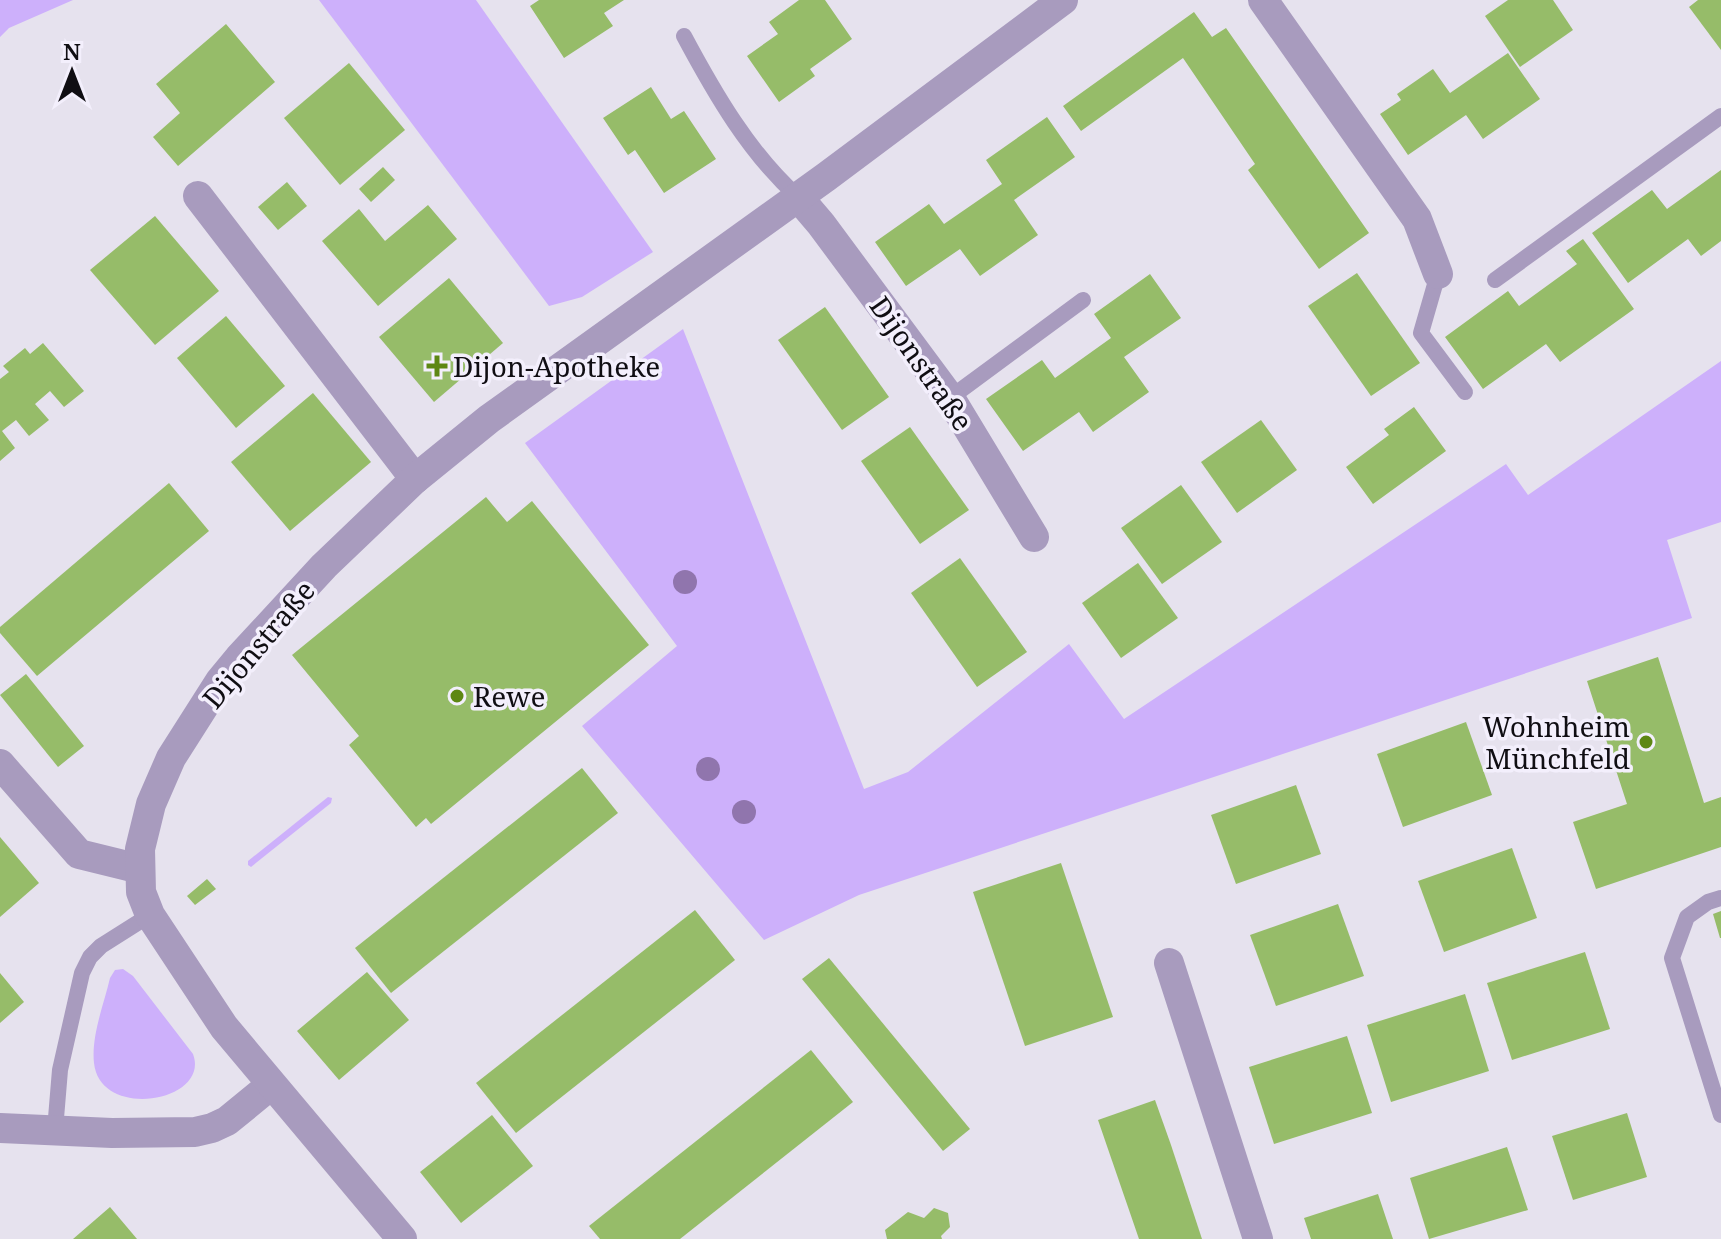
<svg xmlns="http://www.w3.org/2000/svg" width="1721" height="1239" viewBox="0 0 1721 1239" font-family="'Noto Serif',serif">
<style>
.green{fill:#cdb0fb}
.building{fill:#96bc69}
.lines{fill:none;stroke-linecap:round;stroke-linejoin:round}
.lane{stroke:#a89bbe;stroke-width:16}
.street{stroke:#a89bbe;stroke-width:30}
.tree{fill:#9075ad}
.poi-dot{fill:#5d8714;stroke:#f3effc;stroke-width:3}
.labels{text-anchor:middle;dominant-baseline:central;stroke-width:7;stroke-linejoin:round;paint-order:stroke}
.street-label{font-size:28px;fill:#100e13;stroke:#f3effc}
.poi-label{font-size:28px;fill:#100e13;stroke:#f3effc;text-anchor:start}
</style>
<rect width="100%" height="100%" fill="#e6e2ee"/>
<g class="green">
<path d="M0,0H73L9,28L0,37Z"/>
<path d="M319,0H476L653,252L582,297L549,306Z"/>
<path d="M683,329L864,789L908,772L1069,644L1124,719L1506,464L1528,495L1721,361V522L1667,540L1692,618L859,895L764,940L582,726L677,646L525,443Z"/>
<path d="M328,797L332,798L331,803L251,867L248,865V861Z"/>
<path d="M123,969L133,976L193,1054C211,1102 100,1121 94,1063C91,1036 104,1004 110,978L115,970Z"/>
</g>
<g class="building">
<path d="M539,0H624L604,13L613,26L564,58L530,6Z"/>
<path d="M799,0H825L852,39L810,69L815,76L779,102L747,56L778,34L769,22Z"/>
<path d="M1508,0H1553L1573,30L1520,67L1485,16Z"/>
<path d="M1698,0H1721V50L1689,7Z"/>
<path d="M1194,12L1212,37L1226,28L1369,233L1319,269L1248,170L1255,164L1183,58L1081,131L1063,106Z"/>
<path d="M226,24L275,82L178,166L153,137L180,113L156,84Z"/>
<path d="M1508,53L1540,99L1483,139L1466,115L1408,155L1380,114L1401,100L1397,94L1433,69L1450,93Z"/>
<path d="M349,63L405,130L340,185L284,118Z"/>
<path d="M651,87L671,119L684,111L716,159L664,193L635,150L628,155L603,118Z"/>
<path d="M1047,117L1075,157L1014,200L1038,235L980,276L960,249L906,286L875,242L929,204L944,224L1002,184L986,160Z"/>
<path d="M383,167L395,180L371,202L359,189Z"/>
<path d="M1721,170V241L1701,256L1688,239L1628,283L1592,233L1652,190L1667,209Z"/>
<path d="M287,182L307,206L278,230L258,207Z"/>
<path d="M428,205L457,239L378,306L322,241L359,209L385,241Z"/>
<path d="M155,216L219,291L155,345L90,270Z"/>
<path d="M1583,239L1634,309L1560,362L1546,344L1483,389L1445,337L1508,291L1519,306L1577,264L1566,251Z"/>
<path d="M1357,273L1420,363L1371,396L1308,306Z"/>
<path d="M1150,274L1181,318L1124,357L1149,392L1093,432L1079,412L1023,451L986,399L1042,360L1055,378L1111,338L1094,314Z"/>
<path d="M449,278L503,343L434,402L379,337Z"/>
<path d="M825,307L889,397L842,430L778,340Z"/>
<path d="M226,316L285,386L236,428L177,358Z"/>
<path d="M43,343L84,391L64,407L50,391L35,404L49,420L29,436L16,420L2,431L15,448L0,461V379L9,372L3,366L25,348L30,354Z"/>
<path d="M313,393L371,462L290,531L231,462Z"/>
<path d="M1414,407L1446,451L1373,504L1346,467L1389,435L1384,429Z"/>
<path d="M1261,420L1297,470L1237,513L1201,462Z"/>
<path d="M910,427L969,510L920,544L861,461Z"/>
<path d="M169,483L209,531L37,676L0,633V627Z"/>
<path d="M1181,485L1222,542L1162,584L1121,528Z"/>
<path d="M486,497L507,522L532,501L649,645L431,824L426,818L416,827L349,745L359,736L292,655Z"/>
<path d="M960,558L1027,652L977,687L911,593Z"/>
<path d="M1138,563L1178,618L1121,658L1082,603Z"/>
<path d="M1658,657L1704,803L1721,797V847L1596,889L1573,822L1627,804L1587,681Z"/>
<path d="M26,674L84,746L58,767L0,695Z"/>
<path d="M1466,722L1492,795L1403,827L1377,754Z"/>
<path d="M582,768L618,813L391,993L355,948Z"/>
<path d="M1296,785L1321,854L1236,884L1211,815Z"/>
<path d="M0,837L39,883L0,917Z"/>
<path d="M1512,848L1537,918L1444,952L1418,881Z"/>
<path d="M1061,863L1113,1017L1025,1046L973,892Z"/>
<path d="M207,879L216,889L195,905L187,896Z"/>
<path d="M1338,904L1364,976L1276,1006L1250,935Z"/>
<path d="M695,910L735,960L516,1133L476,1083Z"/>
<path d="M1721,911V938H1720L1713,914Z"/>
<path d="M1585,952L1610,1029L1512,1060L1487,983Z"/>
<path d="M829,958L970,1129L943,1151L802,979Z"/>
<path d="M367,972L409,1020L339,1080L297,1031Z"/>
<path d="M0,973L24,1002L0,1023Z"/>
<path d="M1465,994L1489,1071L1391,1102L1367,1025Z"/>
<path d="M1347,1036L1372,1113L1274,1144L1249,1067Z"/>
<path d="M811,1050L853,1102L680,1239H600L589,1226Z"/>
<path d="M1155,1100L1171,1145L1202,1239H1139L1098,1120Z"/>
<path d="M1627,1113L1647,1177L1573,1200L1552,1136Z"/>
<path d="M492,1115L533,1166L461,1223L420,1172Z"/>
<path d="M1507,1147L1528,1210L1429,1239L1410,1178Z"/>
<path d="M1378,1194L1393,1239H1311L1304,1218Z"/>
<path d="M110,1207L137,1239H73Z"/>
<path d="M934,1208L948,1213L950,1227L941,1236L942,1239H887L885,1230L908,1212L924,1218Z"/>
</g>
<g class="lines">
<g class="lane">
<path d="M684,36C715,94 749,153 798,197"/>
<path d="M1438,274L1421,333L1465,392"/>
<path d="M1495,280L1721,116"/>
<path d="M950,398L1083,300"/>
<path d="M1721,898L1708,902L1687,917L1672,958L1721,1115"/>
<path d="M55,1130L60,1070L82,973L90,957L101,946L150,915"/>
</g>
<g class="street">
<path d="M1263,0L1417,219L1438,274"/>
<path d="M198,196L415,479"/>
<path d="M798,197L821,224L950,398L1034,537"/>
<path d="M0,764L79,854L140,869"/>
<path d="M1169,963L1258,1239"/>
<path d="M0,1128L112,1133L195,1132L212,1128L227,1121L271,1085"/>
<path d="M402,1239L224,1027L150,915L141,892L140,849L151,804L171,758L220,681L239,658L324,566L415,479L489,419L826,177L1063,0"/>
</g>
</g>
<g class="tree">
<circle cx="685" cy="582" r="12"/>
<circle cx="708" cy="769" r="12"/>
<circle cx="744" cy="812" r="12"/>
</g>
<g class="poi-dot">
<path d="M433 354h8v8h8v8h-8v8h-8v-8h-8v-8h8z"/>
<circle cx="457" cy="696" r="8"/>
<circle cx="1646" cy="742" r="8"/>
</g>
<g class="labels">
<g class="street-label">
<text transform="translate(922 363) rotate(55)">Dijonstraße</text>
<text transform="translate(258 644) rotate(-50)">Dijonstraße</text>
</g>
<g class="poi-label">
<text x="453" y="366">Dijon-Apotheke</text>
<text x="473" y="696">Rewe</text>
<text x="1630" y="726" text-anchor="end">Wohnheim<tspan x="1630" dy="32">Münchfeld</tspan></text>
</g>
</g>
<g transform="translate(72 72)" stroke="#f3effc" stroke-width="6" paint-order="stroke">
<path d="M0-6L14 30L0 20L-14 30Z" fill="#100e13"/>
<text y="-12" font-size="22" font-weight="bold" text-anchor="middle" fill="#100e13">N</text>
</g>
</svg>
